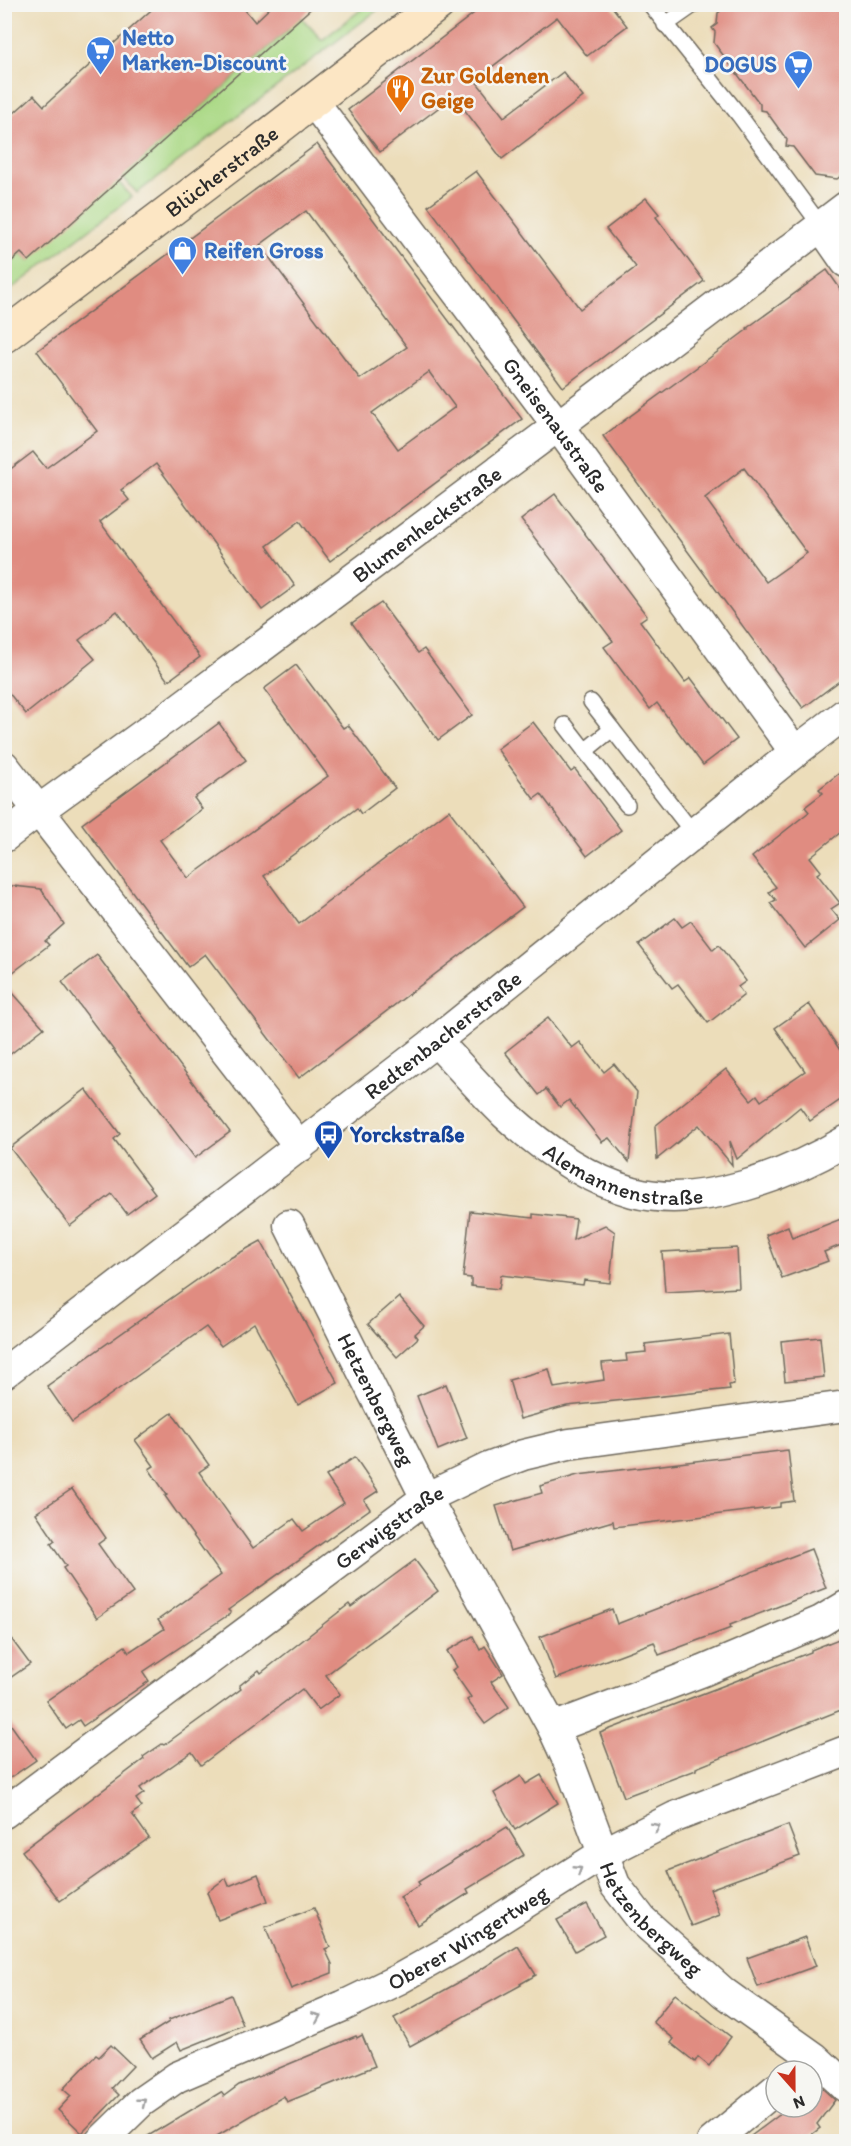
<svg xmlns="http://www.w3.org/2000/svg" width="851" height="2146" viewBox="0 0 851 2146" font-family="Itim,sans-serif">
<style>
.green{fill:#abd986;stroke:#6b8258;stroke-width:1.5}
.building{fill:#e08c81;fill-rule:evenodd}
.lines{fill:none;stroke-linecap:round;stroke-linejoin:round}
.lane-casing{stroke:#6f695d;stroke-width:18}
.street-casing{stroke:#6f695d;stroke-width:33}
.secondary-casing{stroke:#6f695d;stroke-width:36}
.lane{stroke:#fff;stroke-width:15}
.street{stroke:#fff;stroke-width:30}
.secondary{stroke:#fce6c4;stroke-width:33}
.oneway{stroke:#a0a0a0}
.labels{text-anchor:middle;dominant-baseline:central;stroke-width:5;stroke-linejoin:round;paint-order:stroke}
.shop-label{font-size:22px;font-weight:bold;fill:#366cbe;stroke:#f6f6f2;text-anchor:start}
.food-label{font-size:22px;font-weight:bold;fill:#c56008;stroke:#f6f6f2;text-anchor:start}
.street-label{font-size:22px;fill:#2b2b2b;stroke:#f6f6f2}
.transit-label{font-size:22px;font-weight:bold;fill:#164399;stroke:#f6f6f2;text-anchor:start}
</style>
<rect width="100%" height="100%" fill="#f6f6f2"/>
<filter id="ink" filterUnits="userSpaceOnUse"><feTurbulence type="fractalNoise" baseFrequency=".0167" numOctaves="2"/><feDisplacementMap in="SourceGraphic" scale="12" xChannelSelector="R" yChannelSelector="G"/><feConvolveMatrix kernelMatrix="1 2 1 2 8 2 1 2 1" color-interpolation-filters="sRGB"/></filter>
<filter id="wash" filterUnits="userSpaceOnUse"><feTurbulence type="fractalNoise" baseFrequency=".008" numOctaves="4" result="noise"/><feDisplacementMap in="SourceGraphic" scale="24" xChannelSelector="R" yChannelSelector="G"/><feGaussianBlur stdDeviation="1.35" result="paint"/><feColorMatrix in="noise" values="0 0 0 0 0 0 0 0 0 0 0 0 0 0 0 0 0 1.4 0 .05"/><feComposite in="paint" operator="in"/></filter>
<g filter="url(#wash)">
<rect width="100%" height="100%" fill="#ecddba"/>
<g class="green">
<path d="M267,5H290L322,40L367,5H384L137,193L98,149L129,171L289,29Z"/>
<path d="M93,154L132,197L5,294V268L21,253L29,261Z"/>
</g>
<g id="blocks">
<g class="building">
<path d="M158,4H240L255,22L274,4H316L29,261L21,253L4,268V122L34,95L44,106Z"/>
<path d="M486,4H610L627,26L587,56L557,17L475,80L504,117L563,72L583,97L502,159L454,96L380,152L348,110Z"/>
<path d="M730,4H846V172L837,179L815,176L793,147L786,146L787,140L766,111L760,110V104L714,43L715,32L712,28L717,24L718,13Z"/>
<path d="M317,144L522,419L330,561L300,521L267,546L295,586L262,610L156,464L121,490L129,500L100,522L200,657L168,681L117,611L79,640L95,659L26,714L4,687V474L33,452L46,468L97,431L37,351ZM306,211L407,347L360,379L260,245ZM429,372L455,407L398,449L372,413Z"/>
<path d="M476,171L580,309L636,267L606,229L646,198L659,214L656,217L704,281L563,387L428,206Z"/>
<path d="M827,270L846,297V676L803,708L603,436L704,362L748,329L747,328ZM744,468L807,553L766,582L705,498Z"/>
<path d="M555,494L647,616L640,621L685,682L691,678L737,739L703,765L657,703L650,709L604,647L613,641L521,520Z"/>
<path d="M381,603L418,653L424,649L472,715L438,740L352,623Z"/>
<path d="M296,665L343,728L348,725L395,788L361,814L357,808L264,876L299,924L449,810L523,907L299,1078L205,954L188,967L82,824L219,723L246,760L194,798L202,809L160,840L188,878L328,776L264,689Z"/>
<path d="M533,722L571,772L575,769L621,830L587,856L541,794L534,799L497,749Z"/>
<path d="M846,768V828L810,857L821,871L817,874L840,903L831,909L840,920L805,948L770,903L776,900L769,892L776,887L752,857L809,812L805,807L823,793L819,789Z"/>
<path d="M4,885L41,889L64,924L45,941L49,945L4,979Z"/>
<path d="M675,918L682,927L691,921L713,950L719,945L746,981L738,987L744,995L708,1023L678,984L672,988L639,945Z"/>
<path d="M97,955L230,1132L195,1158L62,982Z"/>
<path d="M4,983L44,1028L4,1059Z"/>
<path d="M809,1004L846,1059V1096L810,1121L800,1107L737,1159L730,1141L732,1165L699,1125L657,1159L655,1126L726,1069L751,1100L757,1095L761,1101L805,1071L775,1028Z"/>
<path d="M548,1018L572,1048L580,1042L604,1072L614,1064L637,1092L629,1162L609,1138L602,1142L569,1100L560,1107L546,1089L539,1095L505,1052Z"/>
<path d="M86,1089L120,1134L114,1139L155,1193L127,1214L112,1194L70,1226L10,1148Z"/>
<path d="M470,1211L533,1218V1214L576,1219L573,1240L605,1225L615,1232L610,1283L584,1280L583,1285L501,1275L499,1289L471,1286V1278L463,1277Z"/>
<path d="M846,1217V1243L824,1252L828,1261L782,1278L766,1235L788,1226L792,1238Z"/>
<path d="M261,1241L338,1383L298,1405L254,1323L221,1346L206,1327L72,1422L47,1386L221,1263Z"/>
<path d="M737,1248L739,1288L665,1292L662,1252Z"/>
<path d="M399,1297L424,1326L415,1334L418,1338L397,1357L368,1324Z"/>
<path d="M729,1334L734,1384L729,1385L730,1389L567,1406L520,1419L519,1415L509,1380L549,1369L554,1388L604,1380L602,1363L627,1361L626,1354L646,1352L645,1344Z"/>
<path d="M820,1337L824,1377L785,1381L781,1341Z"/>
<path d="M446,1384L467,1438L438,1450L417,1396Z"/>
<path d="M172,1413L209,1465L199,1472L253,1548L294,1519L303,1531L344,1503L326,1476L355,1457L378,1491L364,1500L370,1509L228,1610L231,1613L143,1672L149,1681L83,1726L79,1720L66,1729L46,1701L125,1646L129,1652L164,1629L158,1620L221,1575L165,1496L167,1495L149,1469L154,1466L135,1440Z"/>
<path d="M788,1450L794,1501L780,1503V1507L614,1527L613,1521L510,1551L496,1506L542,1493L540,1486L578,1475Z"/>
<path d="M72,1489L106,1538L98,1544L133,1593L97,1618L63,1568L66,1566L51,1544L55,1541L36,1513Z"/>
<path d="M811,1549L826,1588L730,1625L731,1628L659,1655L654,1642L556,1679L540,1637L612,1609L617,1624Z"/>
<path d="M415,1560L438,1591L326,1675L340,1694L318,1710L302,1689L201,1765L192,1752L140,1788L144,1793L136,1799L142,1807L132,1814L149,1838L60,1901L22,1851L144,1759L143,1757L162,1744L164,1745L241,1689L239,1686L259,1670L261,1673L349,1604L351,1607Z"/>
<path d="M4,1629L30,1664L4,1682Z"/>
<path d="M473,1636L480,1650L485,1646L503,1674L491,1682L509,1707L485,1724L467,1700L471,1697L452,1670L457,1667L447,1651Z"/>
<path d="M846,1636V1708L696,1768V1770L624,1797L600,1733L811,1652V1650Z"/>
<path d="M4,1715L36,1760L4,1782Z"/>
<path d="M541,1775L558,1803L515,1830L494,1793L521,1776L526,1784Z"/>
<path d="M788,1825L800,1856L710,1889L720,1915L691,1926L668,1871Z"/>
<path d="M507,1827L524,1855L467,1889L469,1893L418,1925L400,1897L420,1885L418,1882Z"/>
<path d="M258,1874L268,1901L218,1920L207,1892L226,1878L229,1886Z"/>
<path d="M587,1904L604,1935L575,1951L557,1920Z"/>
<path d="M314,1908L330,1947L325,1949L332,1964V1973L291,1989L265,1927Z"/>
<path d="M805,1937L816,1966L758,1987L747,1958Z"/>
<path d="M518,1946L536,1975L520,1984L521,1985L410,2046L394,2018L472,1975Z"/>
<path d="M675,1994L731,2037L709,2066L698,2057L695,2062L671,2043L674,2039L653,2022Z"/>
<path d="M231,1995L243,2025L181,2050L177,2042L152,2058L140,2040L169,2022V2020Z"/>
<path d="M362,2035L375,2066L287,2102L284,2096L207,2142H138L221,2092L224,2096L239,2085L356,2036L357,2038Z"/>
<path d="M111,2045L133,2066L112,2088L119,2095L82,2133L58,2110L71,2096L63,2089L96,2055L99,2057Z"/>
<path d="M812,2079L835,2100L817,2124L820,2128L802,2142H743L790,2107H812Z"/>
</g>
</g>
</g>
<g filter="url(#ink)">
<use href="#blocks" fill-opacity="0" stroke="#6f695d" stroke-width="1.5"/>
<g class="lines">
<defs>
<g id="lane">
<path d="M650,4L739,115L821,226"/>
<path d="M665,25L695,4"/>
<path d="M591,702L694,834"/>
<path d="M565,725L627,805"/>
<path d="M585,751L612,729"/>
</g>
<g id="street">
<path id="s1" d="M313,101L558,426L795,752"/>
<path d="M821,226L846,262"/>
<path d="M4,766L300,1147"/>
<path id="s2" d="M4,837L39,810L169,716L558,426L846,207"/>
<path id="s3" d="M436,1041C459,1065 481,1091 505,1114C541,1147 585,1179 633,1192C702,1210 788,1175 846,1141"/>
<path id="s4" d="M289,1225L426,1498L553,1728L570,1765L615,1885L642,1920L724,1993L815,2058L846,2087"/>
<path id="s5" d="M4,1373L436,1041L795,752L846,713"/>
<path d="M553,1728L703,1671L821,1621L846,1606"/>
<path id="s6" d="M4,1813L426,1498L488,1468L523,1455L569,1444L846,1406"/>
<path id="s7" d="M100,2142L141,2102L177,2077L343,2006L399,1979L454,1948L604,1853L675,1817L846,1751"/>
<path d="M712,2142L776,2089"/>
</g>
<g id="secondary">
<path id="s8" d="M4,336L238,159L438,4"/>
</g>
</defs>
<use href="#lane" class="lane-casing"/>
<use href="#street" class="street-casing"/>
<use href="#secondary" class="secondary-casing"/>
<use href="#lane" class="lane"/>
<use href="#street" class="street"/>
<use href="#secondary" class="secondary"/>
</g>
<defs><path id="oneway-chevron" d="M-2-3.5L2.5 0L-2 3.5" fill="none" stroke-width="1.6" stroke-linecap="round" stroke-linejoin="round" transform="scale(1.5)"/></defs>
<g class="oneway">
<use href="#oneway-chevron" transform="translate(656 1827) rotate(-27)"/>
<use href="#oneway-chevron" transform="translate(578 1870) rotate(-33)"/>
<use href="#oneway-chevron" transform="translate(317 2017) rotate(-23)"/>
<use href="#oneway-chevron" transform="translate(142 2102) rotate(-39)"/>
</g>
</g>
<defs>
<symbol id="supermarket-pin" viewBox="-11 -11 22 30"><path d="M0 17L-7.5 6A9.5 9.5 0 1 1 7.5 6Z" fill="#3f7fe0" stroke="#f6f6f2"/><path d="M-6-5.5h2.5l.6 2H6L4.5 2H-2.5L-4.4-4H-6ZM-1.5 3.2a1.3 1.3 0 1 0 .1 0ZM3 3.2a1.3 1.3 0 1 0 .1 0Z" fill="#fff"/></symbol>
<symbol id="restaurant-pin" viewBox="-11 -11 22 30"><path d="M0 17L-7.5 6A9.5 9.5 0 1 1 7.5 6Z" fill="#e8710a" stroke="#f6f6f2"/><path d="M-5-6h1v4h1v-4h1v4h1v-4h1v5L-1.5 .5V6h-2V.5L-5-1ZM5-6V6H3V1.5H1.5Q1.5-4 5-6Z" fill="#fff"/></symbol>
<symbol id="shop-pin" viewBox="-11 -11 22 30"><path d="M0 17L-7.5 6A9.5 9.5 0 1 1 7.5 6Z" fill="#3f7fe0" stroke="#f6f6f2"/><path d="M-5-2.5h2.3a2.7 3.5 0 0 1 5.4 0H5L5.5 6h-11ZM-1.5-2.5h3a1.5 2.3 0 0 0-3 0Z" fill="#fff"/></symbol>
<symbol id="bus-pin" viewBox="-11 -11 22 30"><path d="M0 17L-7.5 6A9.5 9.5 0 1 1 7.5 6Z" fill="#1a4fb4" stroke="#f6f6f2"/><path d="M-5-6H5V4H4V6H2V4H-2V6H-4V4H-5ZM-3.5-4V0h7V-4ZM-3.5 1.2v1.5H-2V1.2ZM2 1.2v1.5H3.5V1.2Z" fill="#fff"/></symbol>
</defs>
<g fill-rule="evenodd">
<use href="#supermarket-pin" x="84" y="34" width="33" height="45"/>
<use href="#supermarket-pin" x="782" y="48" width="33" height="45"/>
<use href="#restaurant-pin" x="384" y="72" width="33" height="45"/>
<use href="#shop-pin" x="166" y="234" width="33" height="45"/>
<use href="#bus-pin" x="312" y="1118" width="33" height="45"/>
</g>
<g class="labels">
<g class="shop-label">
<text x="122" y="37">Netto<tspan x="122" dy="25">Marken-Discount</tspan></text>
<text x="777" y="64" text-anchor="end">DOGUS</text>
<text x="204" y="250">Reifen Gross</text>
</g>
<g class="food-label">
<text x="421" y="75">Zur Goldenen<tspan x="421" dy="25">Geige</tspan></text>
</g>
<g class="street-label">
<text stroke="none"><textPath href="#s8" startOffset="273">Blücherstraße</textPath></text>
<text stroke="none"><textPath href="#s1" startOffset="405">Gneisenaustraße</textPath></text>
<text stroke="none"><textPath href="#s2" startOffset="526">Blumenheckstraße</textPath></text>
<text stroke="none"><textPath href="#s5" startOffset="554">Redtenbacherstraße</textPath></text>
<text stroke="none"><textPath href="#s3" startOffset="238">Alemannenstraße</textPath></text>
<text stroke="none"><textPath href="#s4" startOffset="195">Hetzenbergweg</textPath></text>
<text stroke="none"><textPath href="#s6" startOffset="480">Gerwigstraße</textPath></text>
<text stroke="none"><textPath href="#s4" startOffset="786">Hetzenbergweg</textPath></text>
<text stroke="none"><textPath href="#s7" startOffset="424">Oberer Wingertweg</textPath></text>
</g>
<g class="transit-label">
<text x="350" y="1134">Yorckstraße</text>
</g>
</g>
<rect width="851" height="2146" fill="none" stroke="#f6f6f2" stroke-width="24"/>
<g transform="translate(794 2089) rotate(159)"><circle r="28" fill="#f6f6f2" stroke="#a5a5a2" stroke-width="1.5"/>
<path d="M0-4.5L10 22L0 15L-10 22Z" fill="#c8321e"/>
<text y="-9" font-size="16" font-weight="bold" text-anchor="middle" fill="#2b2b2b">N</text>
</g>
</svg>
